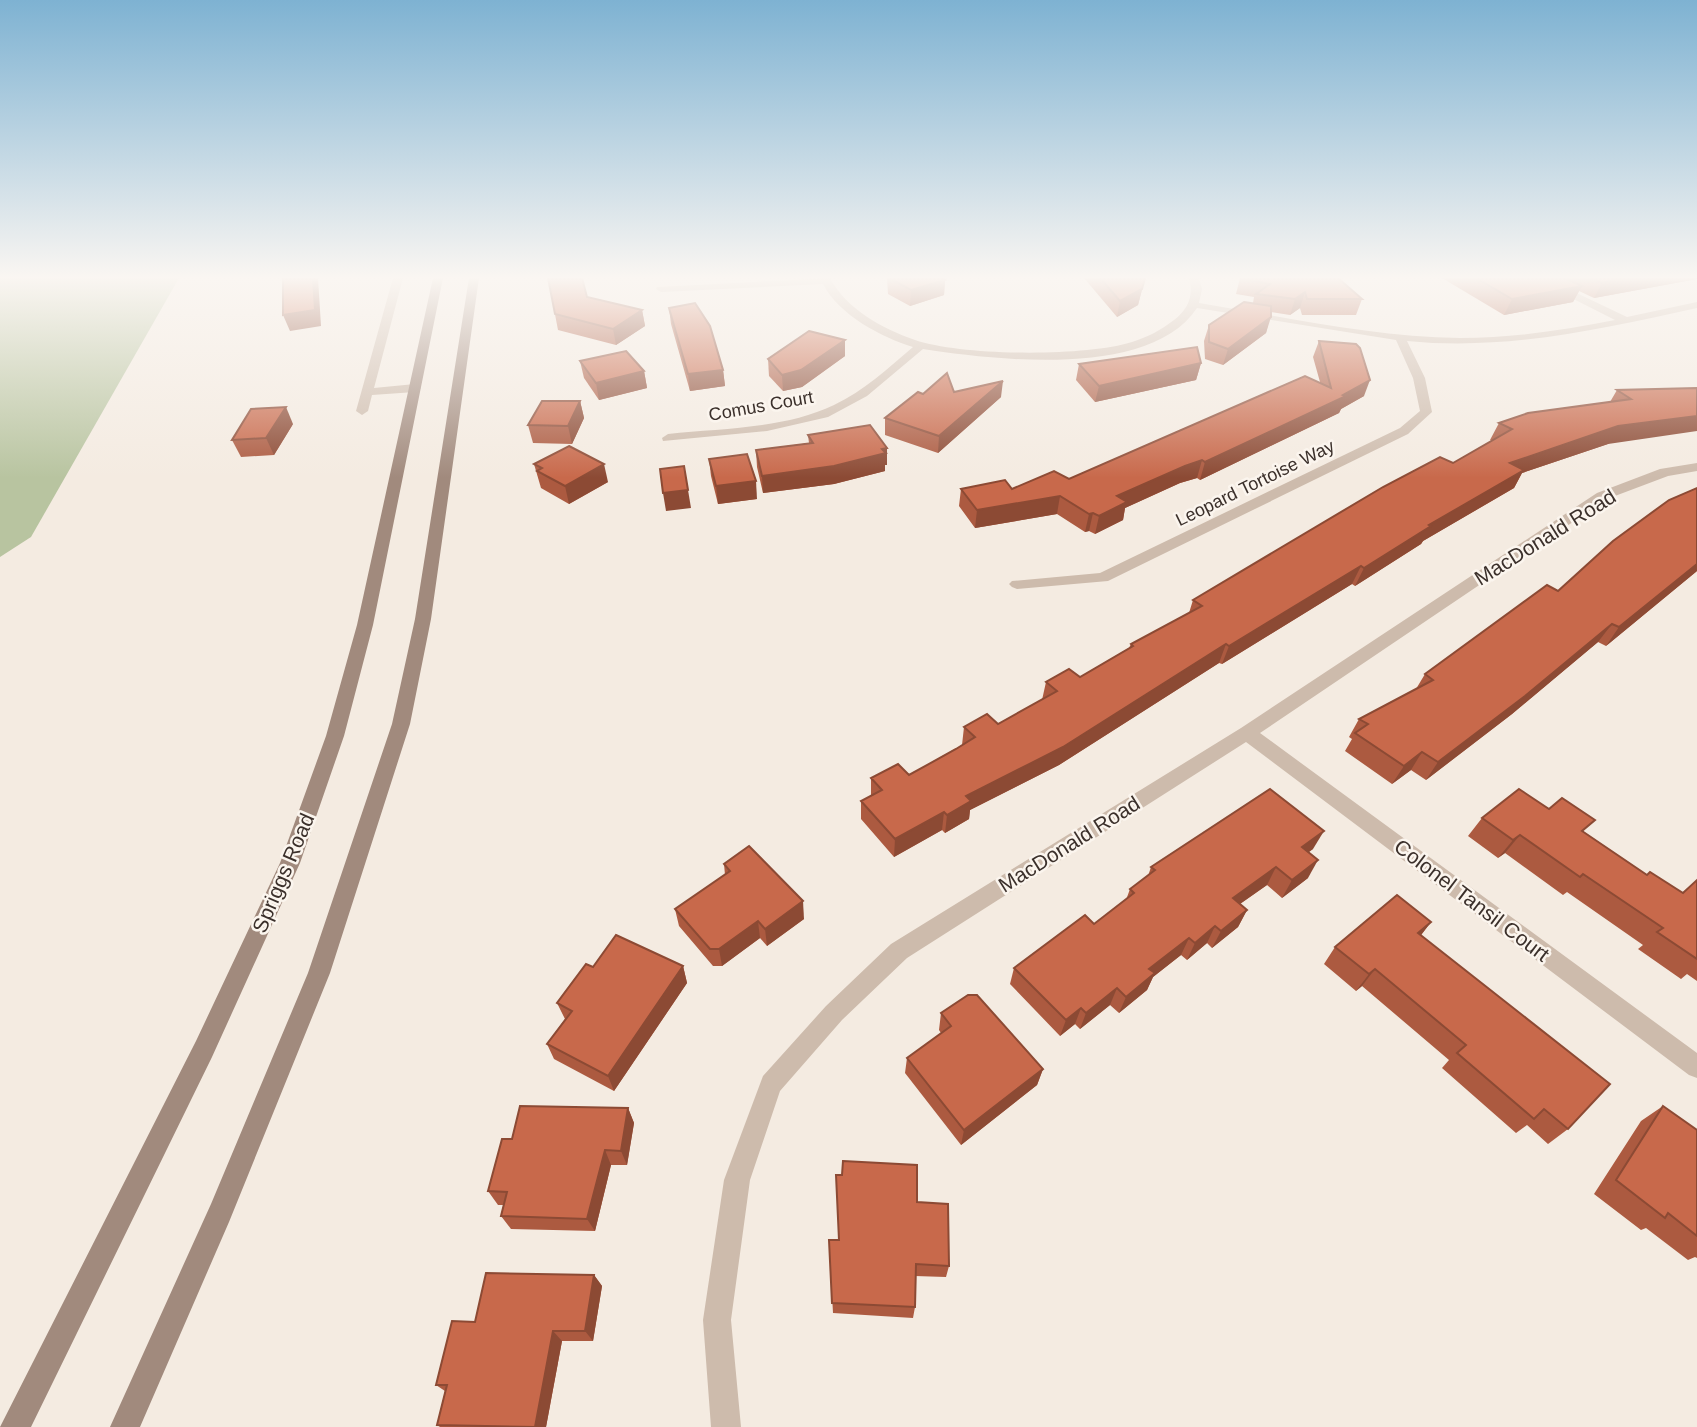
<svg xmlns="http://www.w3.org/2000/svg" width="1697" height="1427" viewBox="0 0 1697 1427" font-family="Helvetica,sans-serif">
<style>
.green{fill:#b8c4a0}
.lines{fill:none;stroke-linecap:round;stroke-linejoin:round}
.street{fill:#cdbbac;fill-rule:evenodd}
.secondary{fill:#a18a7d;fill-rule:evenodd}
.wall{fill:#ac5a40}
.shaded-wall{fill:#8c4a34}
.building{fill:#c8694b;stroke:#8c4a34;stroke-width:2}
.labels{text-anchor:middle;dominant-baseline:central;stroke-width:5;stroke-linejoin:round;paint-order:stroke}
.far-street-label{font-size:18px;fill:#3b302b;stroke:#fbf5ee}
.street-label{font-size:21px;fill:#3b302b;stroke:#fbf5ee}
</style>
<rect width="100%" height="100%" fill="#f4ebe1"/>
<path class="green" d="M0,278H179L31,537L0,557Z"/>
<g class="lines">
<g class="street">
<path d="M393,278H403L374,388L415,384L421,388L415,392L372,395L368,411L362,415L356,411Z"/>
<path d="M830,278C846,309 883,329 915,340C962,356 1084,357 1132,342C1148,337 1161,330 1174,320C1188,309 1194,296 1189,278H1199L1202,289L1199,303C1286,317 1373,337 1460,338C1513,338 1564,330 1615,320L1532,278H1545L1627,317L1697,302V308C1601,329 1507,351 1407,341L1425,378L1432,412L1408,434L1108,581L1017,589L1012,587L1009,584L1012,581L1100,573L1400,428L1420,411L1413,378L1396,340L1197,308C1150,379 995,360 923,349L867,396L828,417L767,431L663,441L662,438L668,434C722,428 784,429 834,405C864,391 888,368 913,347C881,337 839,315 823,284L661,292L656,289L657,287Z"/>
<path d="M1697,463V471L1668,476L1607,499L1260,733L1697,1053V1078L1689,1075L1246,742L907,958L842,1020L780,1091L750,1180L731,1320L741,1427H711L703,1320L724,1180L763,1076L826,1006L891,944L1241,728L1597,493L1660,469Z"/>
</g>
<g class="secondary">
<path d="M433,278H443L373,625L344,736L300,863L212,1057L31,1427H0L196,1041L280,863L326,736L357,625Z"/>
<path d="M469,278H479L431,619L410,724L330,973L229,1222L140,1427H110L211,1204L308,973L392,724L415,619Z"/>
</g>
</g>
<g class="wall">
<path d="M548,278L587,297L642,310L645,326L616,345L558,330Z"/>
<path d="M887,278H942L945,280L944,295L910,306L888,294Z"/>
<path d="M1084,278H1145L1138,305L1117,317Z"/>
<path d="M1240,278L1362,299L1356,315H1302L1300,308L1290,315L1271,312L1266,333L1223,365L1205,359L1204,341L1209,325L1253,303L1254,297L1236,294Z"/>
<path d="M1442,278H1697V279L1594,298L1579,291L1573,302L1504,315Z"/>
<path d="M669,308L723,370L725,386L690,391L671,324Z"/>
<path d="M845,340V356L802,387L783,391L769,376L768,359Z"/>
<path d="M1319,341L1364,396L1341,409L1339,413L1200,480L1197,478L1180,483L1125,508L1123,520L1095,534L1089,531L1085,532L1057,514L975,528L959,506L961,489H1012L1069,479L1320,382L1313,357Z"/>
<path d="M580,361L644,371L647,388L599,400L584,378Z"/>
<path d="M1201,363L1196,380L1095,402L1076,380L1079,364Z"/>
<path d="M1697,388L1608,444L1522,473L1514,488L1423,541L1421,544L1355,586L1352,584L1222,664L1219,663L1059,765L970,810L969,819L945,833L942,830L894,857L861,819V801L871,796V778L909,775L962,745L964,727L998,724L1042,700L1046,682L1080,677L1129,648L1131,644L1189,613L1193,600L1453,463L1492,441L1490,440L1499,423L1610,402L1617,390Z"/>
<path d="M954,392L1001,397L938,453L885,435V418L923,394Z"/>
<path d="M580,401L584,418L572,444L533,443L528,425Z"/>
<path d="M293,424L274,455L241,457L232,440Z"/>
<path d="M808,435L887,465H885V471L834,484L763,493L757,467L756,450L809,443Z"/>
<path d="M709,459L757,499L718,504L711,476Z"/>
<path d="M534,464L608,482L569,504L541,488Z"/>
<path d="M1697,571L1606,646L1598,642L1512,714L1426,780L1411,770L1392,784L1345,751L1352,739L1349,737L1359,719L1416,689L1425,674L1558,591Z"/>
<path d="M1482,818L1584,832L1647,875L1682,893L1697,880V981L1687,974L1681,979L1638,949L1643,945L1567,892L1563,895L1505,853L1498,858L1468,836Z"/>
<path d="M1313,849L1308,852V878L1282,898L1267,885L1240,904L1247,910L1238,927L1212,948L1207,943L1187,960L1181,955L1153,977L1147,990L1119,1013L1110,1005L1080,1029L1075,1024L1060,1036L1010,984L1014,968L1094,924L1126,900L1130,889L1148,876L1151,867Z"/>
<path d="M724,864L804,919L767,946L760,938L722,966H713L679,926L675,909L725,875Z"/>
<path d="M1431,922L1421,935L1568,1129L1548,1144L1527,1125L1516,1133L1442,1068L1449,1060L1362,986L1356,991L1324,964L1335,947Z"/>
<path d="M683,966L687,983L614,1091L554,1059L547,1044L565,1019L557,1003L593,967Z"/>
<path d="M941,1013L1043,1069L1037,1085L961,1145L905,1073L907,1058L941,1033L939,1030Z"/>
<path d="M1663,1106L1697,1130V1258L1695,1257L1688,1260L1646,1228L1641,1230L1594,1194L1641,1121Z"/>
<path d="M628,1108L634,1123L627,1165H611L595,1231L511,1229L501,1216L504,1205H498L488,1191L512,1139Z"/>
<path d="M917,1202L949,1266L946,1277L915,1276V1307L913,1318L833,1313L829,1240H839Z"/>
<path d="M594,1275L602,1286L593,1341H562L546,1427H440L437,1425L445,1391L436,1385Z"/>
</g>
<g class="shaded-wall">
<path d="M313,278H318L321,326L290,331L283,315Z"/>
<path d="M1145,278L1138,305L1117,317L1120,301Z"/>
<path d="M1626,278H1697V279L1594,298L1602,283Z"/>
<path d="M945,280L944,295L910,306L911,290Z"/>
<path d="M1582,286L1573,302L1504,315L1512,299Z"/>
<path d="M1305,292L1300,308L1290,315L1295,299Z"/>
<path d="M642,310L645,326L616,345L613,329Z"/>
<path d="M1271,317L1266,333L1223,365L1228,349Z"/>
<path d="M845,340V356L802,387L783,391L782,375Z"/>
<path d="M1201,363L1196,380L1095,402L1099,386Z"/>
<path d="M723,370L725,386L690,391L688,374Z"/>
<path d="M644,371L647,388L599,400L596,383Z"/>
<path d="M1370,380L1364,396L1341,409L1339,413L1200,480L1205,462L1343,395Z"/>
<path d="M1003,381L1001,397L938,453L939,436Z"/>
<path d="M580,401L584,418L572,444L568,426Z"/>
<path d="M286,407L293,424L274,455L266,438Z"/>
<path d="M1697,416V431L1608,444L1522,473L1514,488L1423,541L1421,544L1355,586L1364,568L1429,525L1510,463L1618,426Z"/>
<path d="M887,448V465H885V471L834,484L763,493L762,476Z"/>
<path d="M1202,460L1197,478L1180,483L1125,508L1123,520L1095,534L1099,516L1117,496L1185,466Z"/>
<path d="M604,464L608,482L569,504L565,486Z"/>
<path d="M756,481L757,499L718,504L716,486Z"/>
<path d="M688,490L691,508L666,511L663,493Z"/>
<path d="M1060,496L1057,514L975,528L977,510Z"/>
<path d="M1093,513L1089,531L1085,532L1089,514Z"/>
<path d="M1697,564V571L1606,646L1619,627Z"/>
<path d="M1361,566L1352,584L1222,664L1229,646Z"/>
<path d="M1612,624L1598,642L1512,714L1426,780L1438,762Z"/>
<path d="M1226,644L1219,663L1059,765L970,810L969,819L945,833L947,815L966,796Z"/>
<path d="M1422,752L1411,770L1392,784L1404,766Z"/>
<path d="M944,812L942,830L894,857L895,839Z"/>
<path d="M1324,831L1313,849L1292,865L1302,847Z"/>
<path d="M1520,835L1505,853L1498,858L1513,840Z"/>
<path d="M1318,860L1308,878L1282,898L1292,880Z"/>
<path d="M1276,867L1267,885L1224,915L1233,898Z"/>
<path d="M803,901L804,919L767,946L765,929Z"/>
<path d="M1247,910L1238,927L1212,948L1221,931Z"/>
<path d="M758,921L760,938L722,966L719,949Z"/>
<path d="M1431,922L1418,939V933Z"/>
<path d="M1215,926L1207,943L1187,960L1195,943Z"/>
<path d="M1189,938L1181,955L1153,977L1147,990L1119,1013L1126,997L1149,969Z"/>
<path d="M683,966L687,983L614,1091L608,1076Z"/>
<path d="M1375,969L1362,986L1356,991L1369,974Z"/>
<path d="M1117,988L1110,1005L1080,1029L1086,1013Z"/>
<path d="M1081,1008L1075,1024L1060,1036L1066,1020Z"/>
<path d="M1043,1069L1037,1085L961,1145L964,1130Z"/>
<path d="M628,1108L634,1123L627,1165L621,1151Z"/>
<path d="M605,1150L611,1165L595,1231L587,1219Z"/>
<path d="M594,1275L602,1286L593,1341L585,1331Z"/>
<path d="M553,1331L562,1341L546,1427H535Z"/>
</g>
<g class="building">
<path d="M283,278H313L315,310L283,315Z"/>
<path d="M548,278H582L587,297L642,310L613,329L555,314Z"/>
<path d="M889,278H942L945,280L911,290Z"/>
<path d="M1100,278H1145L1142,289L1120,301Z"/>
<path d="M1240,278H1338L1362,299H1307L1305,292L1295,299L1256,294L1270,284Z"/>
<path d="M1476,278H1565L1582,286L1512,299Z"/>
<path d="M1592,278H1626L1602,283Z"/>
<path d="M1244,302L1271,306V317L1228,349L1209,342V325Z"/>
<path d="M695,303L710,326L723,370L688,374L669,308Z"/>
<path d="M809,331L845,340L801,370L782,375L768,359Z"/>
<path d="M1319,341L1356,344L1360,348L1370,380L1343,395L1346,396L1205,462L1202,460L1185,466L1117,496L1127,502L1099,516L1093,513L1089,514L1060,496L977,510L961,489L1005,480L1012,489L1054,471L1069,479L1305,376L1331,388Z"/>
<path d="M1197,347L1201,363L1099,386L1079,364Z"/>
<path d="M626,351L644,371L596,383L580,361Z"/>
<path d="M947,373L954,392L1003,381L939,436L885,418L918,392L923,394Z"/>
<path d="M1697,388V416L1618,426L1510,463L1524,470L1429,525L1431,526L1364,568L1361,566L1229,646L1226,644L1063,747L966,796L971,801L947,815L944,812L895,839L861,801L882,790L871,778L898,764L909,775L956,749L975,737L964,727L987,714L998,724L1057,691L1046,682L1069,669L1080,677L1133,646L1131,644L1202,606L1193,600L1383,487L1440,457L1453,463L1512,429L1499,423L1528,413L1631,399L1617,390Z"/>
<path d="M542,401H580L568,426L528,425Z"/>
<path d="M286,407L266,438L232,440L251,409Z"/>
<path d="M870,425L887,448L882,449L886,453L834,466L762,476L756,450L813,443L808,435Z"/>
<path d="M569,446L604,464L565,486L537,471L542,468L534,464Z"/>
<path d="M747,454L756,481L716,486L709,459Z"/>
<path d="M684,466L688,490L663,493L660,469Z"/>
<path d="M1697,488V564L1619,627L1612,624L1525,696L1438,762L1422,752L1404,766L1355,733L1368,724L1359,719L1433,680L1425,674L1547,585L1558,591L1613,541L1669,500Z"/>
<path d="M1270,789L1324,831L1302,847L1318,860L1292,880L1276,867L1233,898L1247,910L1221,931L1215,926L1195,943L1189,938L1149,969L1155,973L1126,997L1117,988L1086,1013L1081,1008L1066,1020L1014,968L1085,915L1094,924L1134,893L1130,889L1155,870L1151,867Z"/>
<path d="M1519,789L1549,809L1562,798L1595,820L1582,831L1647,875L1650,872L1683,893L1697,880V959L1657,932L1663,928L1583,874L1580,877L1520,835L1513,840L1482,818Z"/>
<path d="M749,846L803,901L765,929L758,921L719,949H710L675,909L730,871L724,864Z"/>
<path d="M1397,895L1431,922L1418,933L1610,1084L1568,1129L1544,1109L1534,1119L1457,1053L1466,1045L1375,969L1369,974L1335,947Z"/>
<path d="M616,935L683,966L608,1076L547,1044L572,1011L557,1003L586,964L593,967Z"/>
<path d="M968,995H977L1043,1069L964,1130L907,1058L951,1026L941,1013Z"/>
<path d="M520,1106L628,1108L621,1151L605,1150L587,1219L501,1216L507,1192L488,1191L502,1139H512Z"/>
<path d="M1663,1106L1697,1130V1236L1668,1213L1665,1218L1616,1180Z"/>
<path d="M843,1161L917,1165V1202L948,1204L949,1266L916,1264L915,1307L832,1303L829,1240H839L836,1175H842Z"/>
<path d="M486,1273L594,1275L585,1331H553L535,1427L437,1425L447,1385H436L452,1321L475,1322Z"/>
</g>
<linearGradient id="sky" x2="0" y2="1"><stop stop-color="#7eb2d2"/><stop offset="0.58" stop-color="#faf6f2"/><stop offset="1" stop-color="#faf6f2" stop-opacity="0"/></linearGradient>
<rect width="1697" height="478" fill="url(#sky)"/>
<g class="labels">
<g class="far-street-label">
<text transform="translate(761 406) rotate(-10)">Comus Court</text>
<text transform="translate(1255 483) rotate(-26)">Leopard Tortoise Way</text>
</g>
<g class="street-label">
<text transform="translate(1545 537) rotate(-32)">MacDonald Road</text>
<text transform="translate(1069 844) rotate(-32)">MacDonald Road</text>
<text transform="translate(283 873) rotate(-67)">Spriggs Road</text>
<text transform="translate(1472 900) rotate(37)">Colonel Tansil Court</text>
</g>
</g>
</svg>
